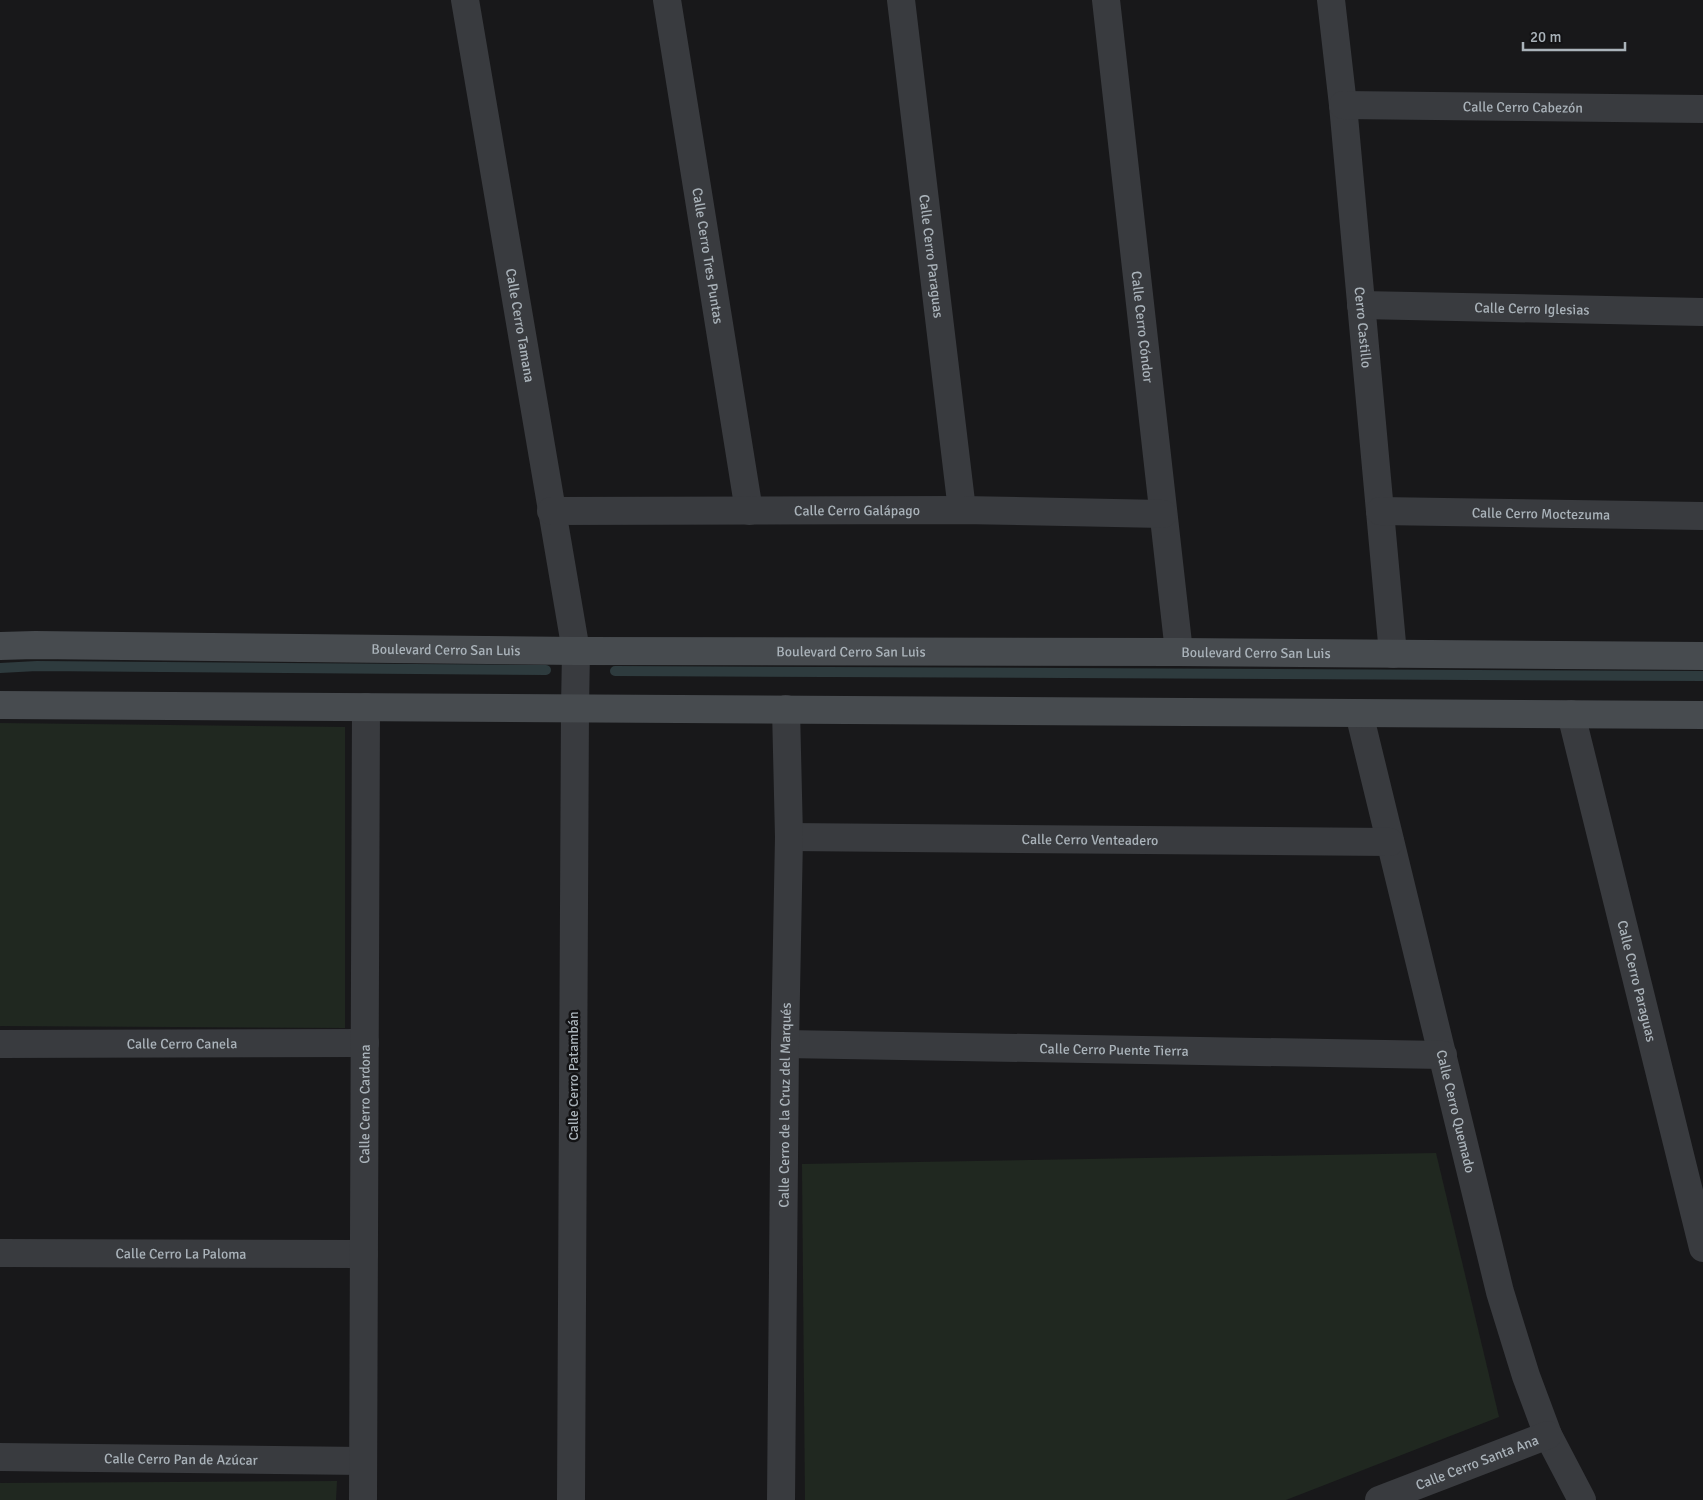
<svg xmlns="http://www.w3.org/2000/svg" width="1703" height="1500" viewBox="0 0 1703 1500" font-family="Signika,sans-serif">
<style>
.green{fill:#202820}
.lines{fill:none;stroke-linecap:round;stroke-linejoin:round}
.stream{stroke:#2e3b3e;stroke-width:10}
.street{stroke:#393b3f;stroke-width:28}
.secondary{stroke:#474b4f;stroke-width:28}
.labels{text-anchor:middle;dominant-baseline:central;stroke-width:5;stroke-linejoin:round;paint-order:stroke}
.street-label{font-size:14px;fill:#aab3ba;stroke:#131315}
</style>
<rect width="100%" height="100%" fill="#18181a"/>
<g class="green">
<path d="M0,723L345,727V1028L0,1026Z"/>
<path d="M1436,1153L1499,1417L1286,1500H805L802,1164Z"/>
<path d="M337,1481L336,1500H0V1483Z"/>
</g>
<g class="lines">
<g class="stream">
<path d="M0,668L37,666L546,670"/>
<path d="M615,671L1703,676"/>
</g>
<g class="street">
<path id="s1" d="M465,0L576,651L575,708L571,1500"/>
<path id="s2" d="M667,0L749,511"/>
<path id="s3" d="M901,0L962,510"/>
<path id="s4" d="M1106,0L1179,652"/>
<path id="s5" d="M1331,0L1343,105L1393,654"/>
<path id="s6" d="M1343,105L1703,109"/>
<path id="s7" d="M1361,305L1703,312"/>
<path id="s8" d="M551,511L962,510L1163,514"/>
<path id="s9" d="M1380,511L1703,516"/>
<path id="s10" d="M1359,713L1500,1292L1526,1376L1548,1435L1582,1500"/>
<path id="s11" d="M1571,714L1703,1248"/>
<path id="s12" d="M789,837L1390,842"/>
<path id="s13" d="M0,1044L365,1043"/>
<path id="s14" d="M785,1044L1443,1055"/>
<path id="s15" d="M0,1253L364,1254"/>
<path id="s16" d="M0,1457L363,1461"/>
<path id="s17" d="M363,1500L366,707"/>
<path id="s18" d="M781,1500L785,1044L789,837L786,709"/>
<path id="s19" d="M1379,1500L1548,1435"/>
</g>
<g class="secondary">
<path id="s20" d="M0,646L35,645L576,651L1179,652L1703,656"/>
<path d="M0,705L1703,715"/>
</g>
</g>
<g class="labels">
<g class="street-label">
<text stroke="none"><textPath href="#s6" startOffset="180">Calle Cerro Cabezón</textPath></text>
<text stroke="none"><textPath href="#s3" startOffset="258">Calle Cerro Paraguas</textPath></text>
<text stroke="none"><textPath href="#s2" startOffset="259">Calle Cerro Tres Puntas</textPath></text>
<text stroke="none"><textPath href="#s7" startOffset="171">Calle Cerro Iglesias</textPath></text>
<text stroke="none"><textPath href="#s1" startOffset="330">Calle Cerro Tamana</textPath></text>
<text stroke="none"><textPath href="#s4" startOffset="329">Calle Cerro Cóndor</textPath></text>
<text stroke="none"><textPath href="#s5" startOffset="329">Cerro Castillo</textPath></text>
<text stroke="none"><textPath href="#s8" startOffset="306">Calle Cerro Galápago</textPath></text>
<text stroke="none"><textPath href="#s9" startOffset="161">Calle Cerro Moctezuma</textPath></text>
<text stroke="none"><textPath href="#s20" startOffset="446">Boulevard Cerro San Luis</textPath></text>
<text stroke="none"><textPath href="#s20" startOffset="851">Boulevard Cerro San Luis</textPath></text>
<text stroke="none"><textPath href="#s20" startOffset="1256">Boulevard Cerro San Luis</textPath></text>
<text stroke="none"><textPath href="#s12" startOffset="301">Calle Cerro Venteadero</textPath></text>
<text stroke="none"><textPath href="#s11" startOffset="275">Calle Cerro Paraguas</textPath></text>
<text stroke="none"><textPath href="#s13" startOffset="182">Calle Cerro Canela</textPath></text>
<text stroke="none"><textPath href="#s14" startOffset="329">Calle Cerro Puente Tierra</textPath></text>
<text transform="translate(573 1076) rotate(-90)">Calle Cerro Patambán</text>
<text stroke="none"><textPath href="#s17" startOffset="396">Calle Cerro Cardona</textPath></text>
<text stroke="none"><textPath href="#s18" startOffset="395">Calle Cerro de la Cruz del Marqués</textPath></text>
<text stroke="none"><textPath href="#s10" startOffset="410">Calle Cerro Quemado</textPath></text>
<text stroke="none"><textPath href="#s15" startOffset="181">Calle Cerro La Paloma</textPath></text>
<text stroke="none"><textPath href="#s16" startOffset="181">Calle Cerro Pan de Azúcar</textPath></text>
<text stroke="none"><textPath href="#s19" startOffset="105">Calle Cerro Santa Ana</textPath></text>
</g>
</g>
<path d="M1523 42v8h102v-8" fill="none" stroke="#aab3ba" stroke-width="2.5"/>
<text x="1530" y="42" font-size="15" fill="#aab3ba" stroke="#131315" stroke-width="4" paint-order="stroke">20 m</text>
</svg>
